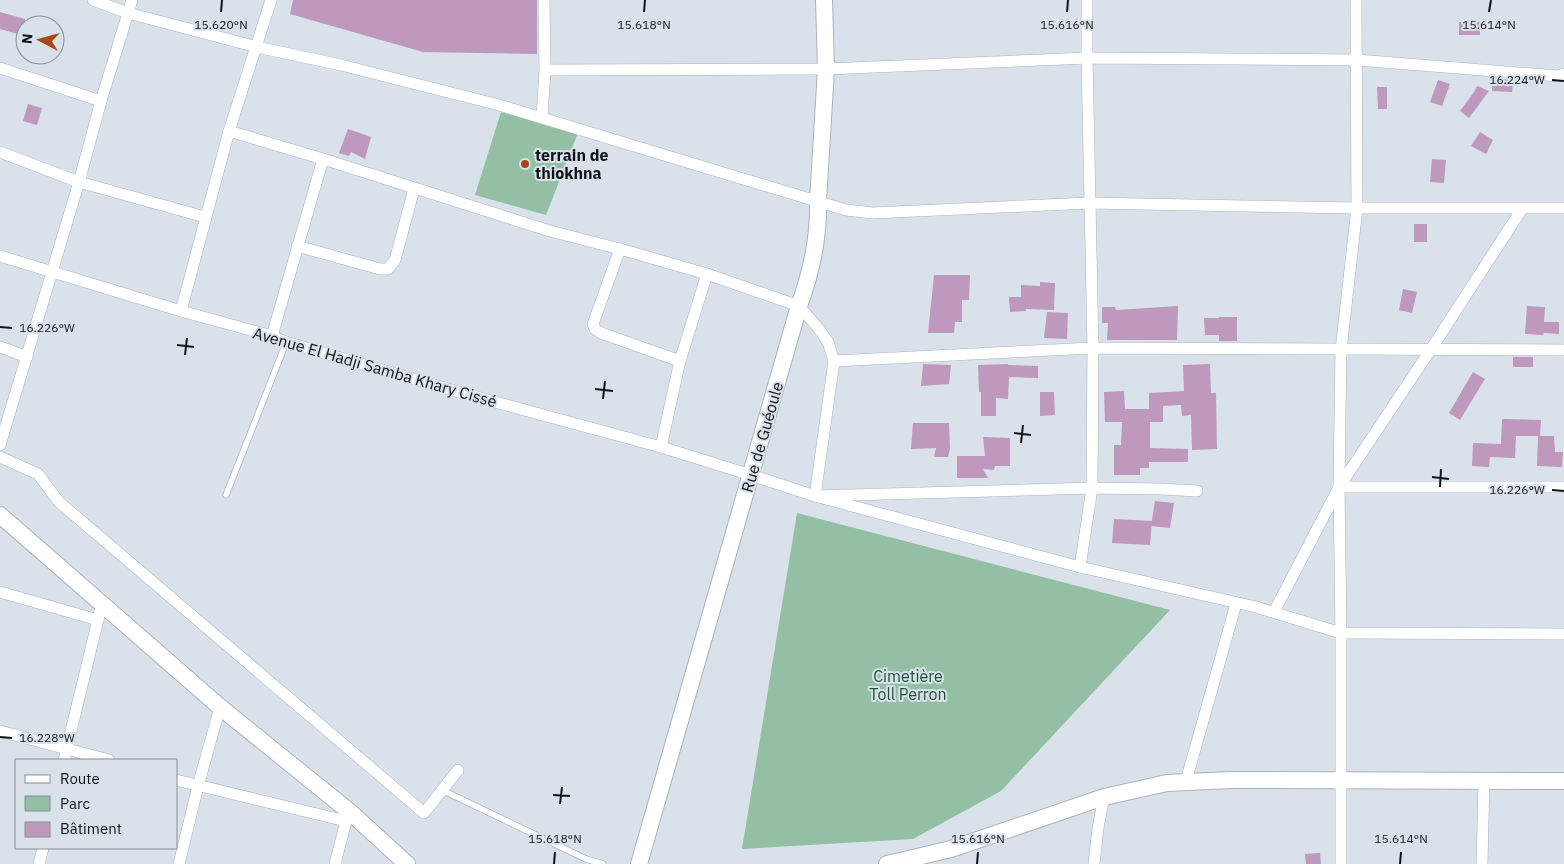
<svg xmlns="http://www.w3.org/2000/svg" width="1564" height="864" viewBox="0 0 1564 864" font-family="'IBM Plex Sans',sans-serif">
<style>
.green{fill:#93c0a4}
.building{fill:#bf98bd}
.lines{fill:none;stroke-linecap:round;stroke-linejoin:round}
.lane-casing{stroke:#aab2ba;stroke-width:7}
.street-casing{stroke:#aab2ba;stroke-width:12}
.secondary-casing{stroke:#aab2ba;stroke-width:18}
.lane{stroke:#fff;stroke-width:5.5}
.street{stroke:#fff;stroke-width:11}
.secondary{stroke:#fff;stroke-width:16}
.ticks{fill:none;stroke:#111416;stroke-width:2}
.poi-dot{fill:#ab4713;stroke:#d9e1ea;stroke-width:2}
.labels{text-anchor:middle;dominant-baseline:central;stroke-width:4;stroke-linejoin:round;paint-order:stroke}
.poi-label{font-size:16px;font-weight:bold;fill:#111416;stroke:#d9e1ea;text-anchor:start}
.street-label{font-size:16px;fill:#111416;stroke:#d9e1ea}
.park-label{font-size:16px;fill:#195435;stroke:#d9e1ea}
.ticks-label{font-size:12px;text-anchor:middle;fill:#111416;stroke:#d9e1ea;stroke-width:4;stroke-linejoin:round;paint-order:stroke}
</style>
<rect width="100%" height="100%" fill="#d9e1ea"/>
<g class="green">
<path d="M501,112L578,133L546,215L475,195Z"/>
<path d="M797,513L1170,610L1001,791L913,839L742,849Z"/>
</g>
<g class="building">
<path d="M293,0H537V54L423,52L290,14Z"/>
<path d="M0,12L25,19V36L0,29Z"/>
<rect x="1459" y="22" width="21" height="13"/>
<path d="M1492,78L1513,80L1512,92L1492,91Z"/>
<path d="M1438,80L1450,84L1442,106L1430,102Z"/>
<path d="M1477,86L1489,91L1469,118L1460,111L1474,92Z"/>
<path d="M1377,87H1387V109H1378Z"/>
<path d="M28,104L42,108L37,125L23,121Z"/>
<path d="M348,129L371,137L365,159L351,152L349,156L339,153Z"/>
<path d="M1480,132L1493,140L1486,154L1471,146Z"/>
<path d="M1432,159L1446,160L1444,183L1430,182Z"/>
<rect x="1414" y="224" width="13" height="18"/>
<path d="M934,275H970L969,300H962V322H955L954,333H928Z"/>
<path d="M1040,282L1055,283L1054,310L1026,309V311L1010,312L1009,297H1021V285L1040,286Z"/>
<path d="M1403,289L1417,292L1412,313L1399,310Z"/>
<path d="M1178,306L1177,340H1107L1108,323H1102V307H1115L1116,310Z"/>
<path d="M1527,306L1545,307L1544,322H1559V334L1544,333L1543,335L1525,334Z"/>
<path d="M1047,312L1068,313L1067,339L1044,338Z"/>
<path d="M1219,317H1237V341H1219V335H1205L1204,318H1219Z"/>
<rect x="1513" y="357" width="20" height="10"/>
<path d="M923,364L951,365L949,384L921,386Z"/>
<path d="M1008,364V365L1038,366V378L1009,377L1008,399L996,398V416H981V392H979L978,365Z"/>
<path d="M1210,364L1211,393H1216L1217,449L1192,450L1191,415L1182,416L1181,405L1163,406V422H1150V448L1188,449V462H1149V468H1140V475H1114V445H1121L1122,422H1105L1104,392L1124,391L1125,409H1149V393L1184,391L1183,365Z"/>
<path d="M1473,372L1485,379L1460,420L1449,413Z"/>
<path d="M1040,392H1054L1055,415L1040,416Z"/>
<path d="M1502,419L1541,420L1540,436H1554L1555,452H1563L1562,467L1537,466L1538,436H1516L1515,458L1490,457L1489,467L1472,466L1473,443L1501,444Z"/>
<path d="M913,423H949L950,449L948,457H934L936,448L911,449Z"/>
<path d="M983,437L1010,438V466H995L994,470L983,469L988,478H957V456H985Z"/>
<path d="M1155,501L1174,503L1170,528L1151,526Z"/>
<path d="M1114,519L1152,521L1150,545L1112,543Z"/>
<path d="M1320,853L1321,864H1306L1305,854Z"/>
</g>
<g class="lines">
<defs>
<g id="lane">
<path d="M226,495L282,353L286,342"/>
<path d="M442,790L586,859L603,864"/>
</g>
<g id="street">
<path d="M93,0L128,13L257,47L341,65L499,105L846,210L873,213L1089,203L1357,208H1564"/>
<path d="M0,68L101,101"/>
<path d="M545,70L826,69L1087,58L1357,60L1558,76L1564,74"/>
<path d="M542,117L545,70L544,0"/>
<path d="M229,131L323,159L550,231L620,249L707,274L799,306L819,329L828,342L834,361L815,496L1092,488L1162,489L1197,491"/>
<path d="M0,152L79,182L205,217"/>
<path d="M297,246L380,269H388L395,260L414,189"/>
<path d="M620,249L593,324L595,329L601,333L680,361"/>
<path d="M0,256L181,311L272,336L286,342L462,393L661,447L751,475L815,496L1080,567L1256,607L1341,633L1564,634"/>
<path d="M181,311L229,131L271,0"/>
<path d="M272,336L323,159"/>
<path d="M0,347L27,357"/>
<path d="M834,361L1093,348L1564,350"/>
<path d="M0,445L79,182L101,101L132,0"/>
<path d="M661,447L680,361L707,274"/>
<path d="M0,457L38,474L59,502L424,813L458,770"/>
<path d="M1339,487H1564"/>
<path d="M1080,567L1092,488L1093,348L1087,58V0"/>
<path d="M0,592L98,620"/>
<path d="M1274,612L1339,487L1431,349L1522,209"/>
<path d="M0,731L109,760"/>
<path d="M64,760L102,603"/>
<path d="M176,780L346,821"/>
<path d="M1186,781L1236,604"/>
<path d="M39,864L43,848"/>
<path d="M179,864L198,786L220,707"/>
<path d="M335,864L346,821L348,816"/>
<path d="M1094,864L1098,828L1104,797"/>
<path d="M1341,864V633L1339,487L1341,350L1357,208L1356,0"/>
<path d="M1482,864L1484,780"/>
</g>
<g id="secondary">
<path d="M0,515L220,707L350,812L407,864"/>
<path d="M639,864L799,306C811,273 819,237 818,201L826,69L824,0"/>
<path d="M887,864L951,849L1104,797L1167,783L1231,780L1564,781"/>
</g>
</defs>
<use href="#lane" class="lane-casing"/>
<use href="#street" class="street-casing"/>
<use href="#secondary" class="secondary-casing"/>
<use href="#lane" class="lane"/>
<use href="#street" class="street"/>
<use href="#secondary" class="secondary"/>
</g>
<path class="ticks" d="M221,12L222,0M644,12L645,0M1067,12L1068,0M1489,12L1491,0M1552,80L1564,81M0,327L12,328M177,345L194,347M185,355L187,338M595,389L613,391M603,399L605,381M1014,433L1031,435M1021,443L1023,425M1432,477L1449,479M1440,487L1441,469M1552,490L1564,491M0,737L12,738M553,795L570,796M560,804L562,787M554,864L555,852M977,864L978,852M1400,864L1401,852"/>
<circle class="poi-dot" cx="525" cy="164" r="5"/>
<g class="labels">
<g class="poi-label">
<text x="535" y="155">terrain de<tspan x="535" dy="18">thiokhna</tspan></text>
</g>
<g class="street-label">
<text transform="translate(375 367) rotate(16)">Avenue El Hadji Samba Khary Cissé</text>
<text transform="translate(762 437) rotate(-74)">Rue de Guéoule</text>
</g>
<g class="park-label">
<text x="908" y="676">Cimetière<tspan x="908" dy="18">Toll Perron</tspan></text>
</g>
</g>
<g class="ticks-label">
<text x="221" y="29">15.620°N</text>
<text x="644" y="29">15.618°N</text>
<text x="1067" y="29">15.616°N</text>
<text x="1489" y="29">15.614°N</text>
<text x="1517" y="84">16.224°W</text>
<text x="47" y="332">16.226°W</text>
<text x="1517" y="494">16.226°W</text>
<text x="47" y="742">16.228°W</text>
<text x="555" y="843">15.618°N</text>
<text x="978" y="843">15.616°N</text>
<text x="1401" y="843">15.614°N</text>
</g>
<rect x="15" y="759" width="162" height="90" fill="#d9e1ea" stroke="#898f95"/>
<rect x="25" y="775" width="25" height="8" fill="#ffffff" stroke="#898f95"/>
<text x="60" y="784" font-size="15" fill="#111416">Route</text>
<rect x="25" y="796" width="25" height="15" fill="#93c0a4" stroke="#898f95"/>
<text x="60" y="809" font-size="15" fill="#111416">Parc</text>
<rect x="25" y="822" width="25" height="15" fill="#bf98bd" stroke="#898f95"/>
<text x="60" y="834" font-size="15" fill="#111416">Bâtiment</text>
<g transform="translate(40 40) rotate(276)"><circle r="24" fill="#d9e1ea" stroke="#898f95"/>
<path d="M0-4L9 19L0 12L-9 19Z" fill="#ab4713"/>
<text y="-8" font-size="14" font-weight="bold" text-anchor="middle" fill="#111416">N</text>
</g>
</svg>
